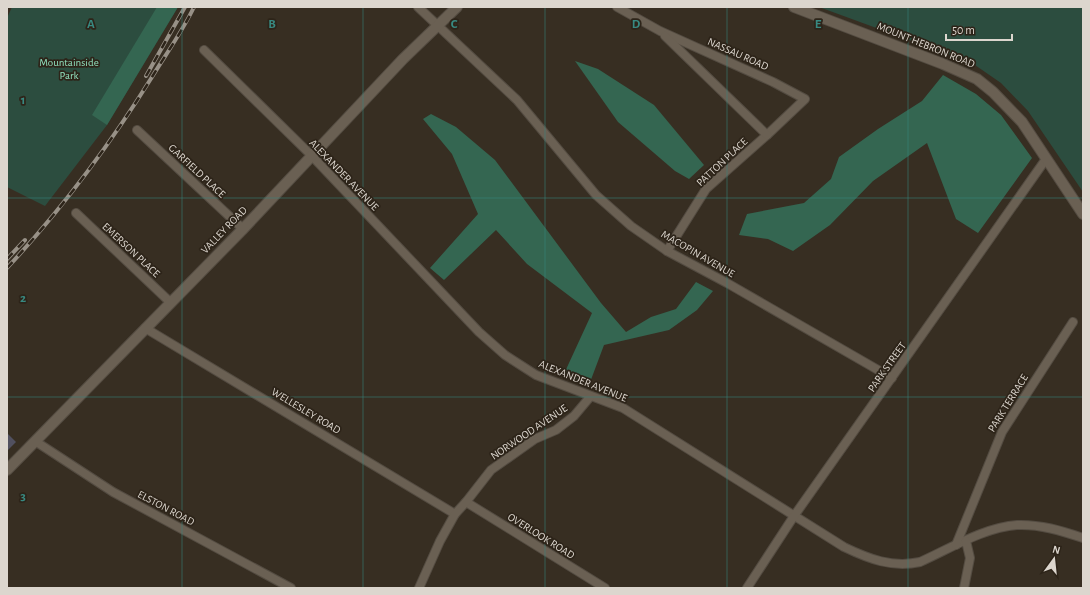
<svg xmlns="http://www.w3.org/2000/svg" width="1090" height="595" viewBox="0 0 1090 595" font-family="'Alegreya Sans',sans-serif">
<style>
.green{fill:#2c4d3f}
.forest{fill:#346651}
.building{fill:#51505f}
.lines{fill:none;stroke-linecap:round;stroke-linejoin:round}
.minor-casing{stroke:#544c42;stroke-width:10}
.secondary-casing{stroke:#544c42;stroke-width:12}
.minor{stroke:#6a6053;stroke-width:8}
.secondary{stroke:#6a6053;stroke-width:10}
.rail-casing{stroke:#989187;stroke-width:4}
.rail{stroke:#2d2419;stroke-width:2.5;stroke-dasharray:8;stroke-linecap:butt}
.grid{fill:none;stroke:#388981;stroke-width:1;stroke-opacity:0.55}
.labels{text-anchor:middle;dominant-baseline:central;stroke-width:3.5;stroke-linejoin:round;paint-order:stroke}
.street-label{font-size:11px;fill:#dcd6ce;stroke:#2d2419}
.park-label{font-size:11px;fill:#90e1be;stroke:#2d2419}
.grid-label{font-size:13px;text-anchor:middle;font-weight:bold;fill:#388981;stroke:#2d2419;stroke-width:3.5;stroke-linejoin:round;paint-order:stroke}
</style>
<rect width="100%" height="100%" fill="#372e22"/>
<g class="green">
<path d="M12,7H178L107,125L45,206L7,187V18Z"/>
<path d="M819,7H1083V192L1028,111L1001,83L972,63Z"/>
</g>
<g class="forest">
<path d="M157,7H178L107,125L92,115Z"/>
<path d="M575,61L598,69L654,105L704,165L689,179L675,171L618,122Z"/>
<path d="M943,75L976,94L1001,115L1032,158L978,233L956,219L927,143L873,181L830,225L793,251L768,239L739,235L747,214L804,203L831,179L839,157L878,129L922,101Z"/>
<path d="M431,114L456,127L495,160L601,303L626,332L651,317L676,309L696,282L713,291L697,310L669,330L604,345L589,385L563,376L592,313L527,264L496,230L444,280L430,268L478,214L452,154L423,119Z"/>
</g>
<path class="building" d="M7,433L16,442L7,451Z"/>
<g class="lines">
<defs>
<g id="minor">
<path d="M418,7L517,100L596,195L631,226L667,251L727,283L892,378"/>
<path d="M617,7L660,31L773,82L805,99L767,135L706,189L667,251"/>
<path d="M665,36L767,135"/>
<path d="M204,50L311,155L479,332L505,355L536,375L623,408L844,547C869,559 892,568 920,562C949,549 985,527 1017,525C1040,524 1062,531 1083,538"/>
<path d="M137,130L243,229"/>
<path d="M76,213L170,302"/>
<path d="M145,328L455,514"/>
<path d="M35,441L113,492L291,588"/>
<path d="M466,502L605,588"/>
<path d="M956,545L1002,432L1073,322"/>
<path d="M419,588L440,541L455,514L466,502L491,470L535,439L556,430L574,416L590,397"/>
<path d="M747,588L794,516L1046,159"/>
<path d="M964,588L970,558L966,541"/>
</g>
<g id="secondary">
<path d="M794,7L943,64L977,79L993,92L1022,122L1083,214"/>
<path d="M7,470L243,229L403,59L457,7"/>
</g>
</defs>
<use href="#minor" class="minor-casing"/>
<use href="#secondary" class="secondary-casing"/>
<use href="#minor" class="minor"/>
<use href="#secondary" class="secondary"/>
<defs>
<g id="rail">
<path d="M146,76L185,7"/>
<path d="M7,259L25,240"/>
<path d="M7,268C62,209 109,146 152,77C166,54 182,32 194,7"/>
</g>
</defs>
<use href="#rail" class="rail-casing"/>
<use href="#rail" class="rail"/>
</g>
<path class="grid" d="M182,7V588M363,7V588M545,7V588M727,7V588M908,7V588M7,198H1083M7,397H1083"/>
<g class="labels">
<g class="street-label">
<text transform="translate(926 45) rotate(22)">MOUNT HEBRON ROAD</text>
<text transform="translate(738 54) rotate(24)">NASSAU ROAD</text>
<text transform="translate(722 162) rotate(-43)">PATTON PLACE</text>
<text transform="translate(197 171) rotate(43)">GARFIELD PLACE</text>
<text transform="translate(344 175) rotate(46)">ALEXANDER AVENUE</text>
<text transform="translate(224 230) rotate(-46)">VALLEY ROAD</text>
<text transform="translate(131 250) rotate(43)">EMERSON PLACE</text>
<text transform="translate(698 254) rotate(30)">MACOPIN AVENUE</text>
<text transform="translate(887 367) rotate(-55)">PARK STREET</text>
<text transform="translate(583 381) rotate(22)">ALEXANDER AVENUE</text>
<text transform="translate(1008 403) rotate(-58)">PARK TERRACE</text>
<text transform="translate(306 411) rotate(31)">WELLESLEY ROAD</text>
<text transform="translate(529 432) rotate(-34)">NORWOOD AVENUE</text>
<text transform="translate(166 508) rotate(28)">ELSTON ROAD</text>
<text transform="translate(541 536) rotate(32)">OVERLOOK ROAD</text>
</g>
<g class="park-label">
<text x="69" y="62">Mountainside<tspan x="69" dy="13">Park</tspan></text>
</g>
</g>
<g class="grid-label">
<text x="91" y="28">A</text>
<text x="272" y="28">B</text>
<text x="454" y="28">C</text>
<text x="636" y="28">D</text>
<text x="818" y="28">E</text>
<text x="23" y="104">1</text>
<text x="23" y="302">2</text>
<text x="23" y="500">3</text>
</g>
<rect width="1090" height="595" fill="none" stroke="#dcd6ce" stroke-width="16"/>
<g transform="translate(1054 559) rotate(15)" stroke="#2d2419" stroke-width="3" paint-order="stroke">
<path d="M0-3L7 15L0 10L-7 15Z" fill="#dcd6ce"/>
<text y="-6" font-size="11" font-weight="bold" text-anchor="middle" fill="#dcd6ce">N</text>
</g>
<path d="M946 34v6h66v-6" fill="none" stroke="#dcd6ce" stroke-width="2"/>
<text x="952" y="34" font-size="12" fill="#dcd6ce" stroke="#2d2419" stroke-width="3" paint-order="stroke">50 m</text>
</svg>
